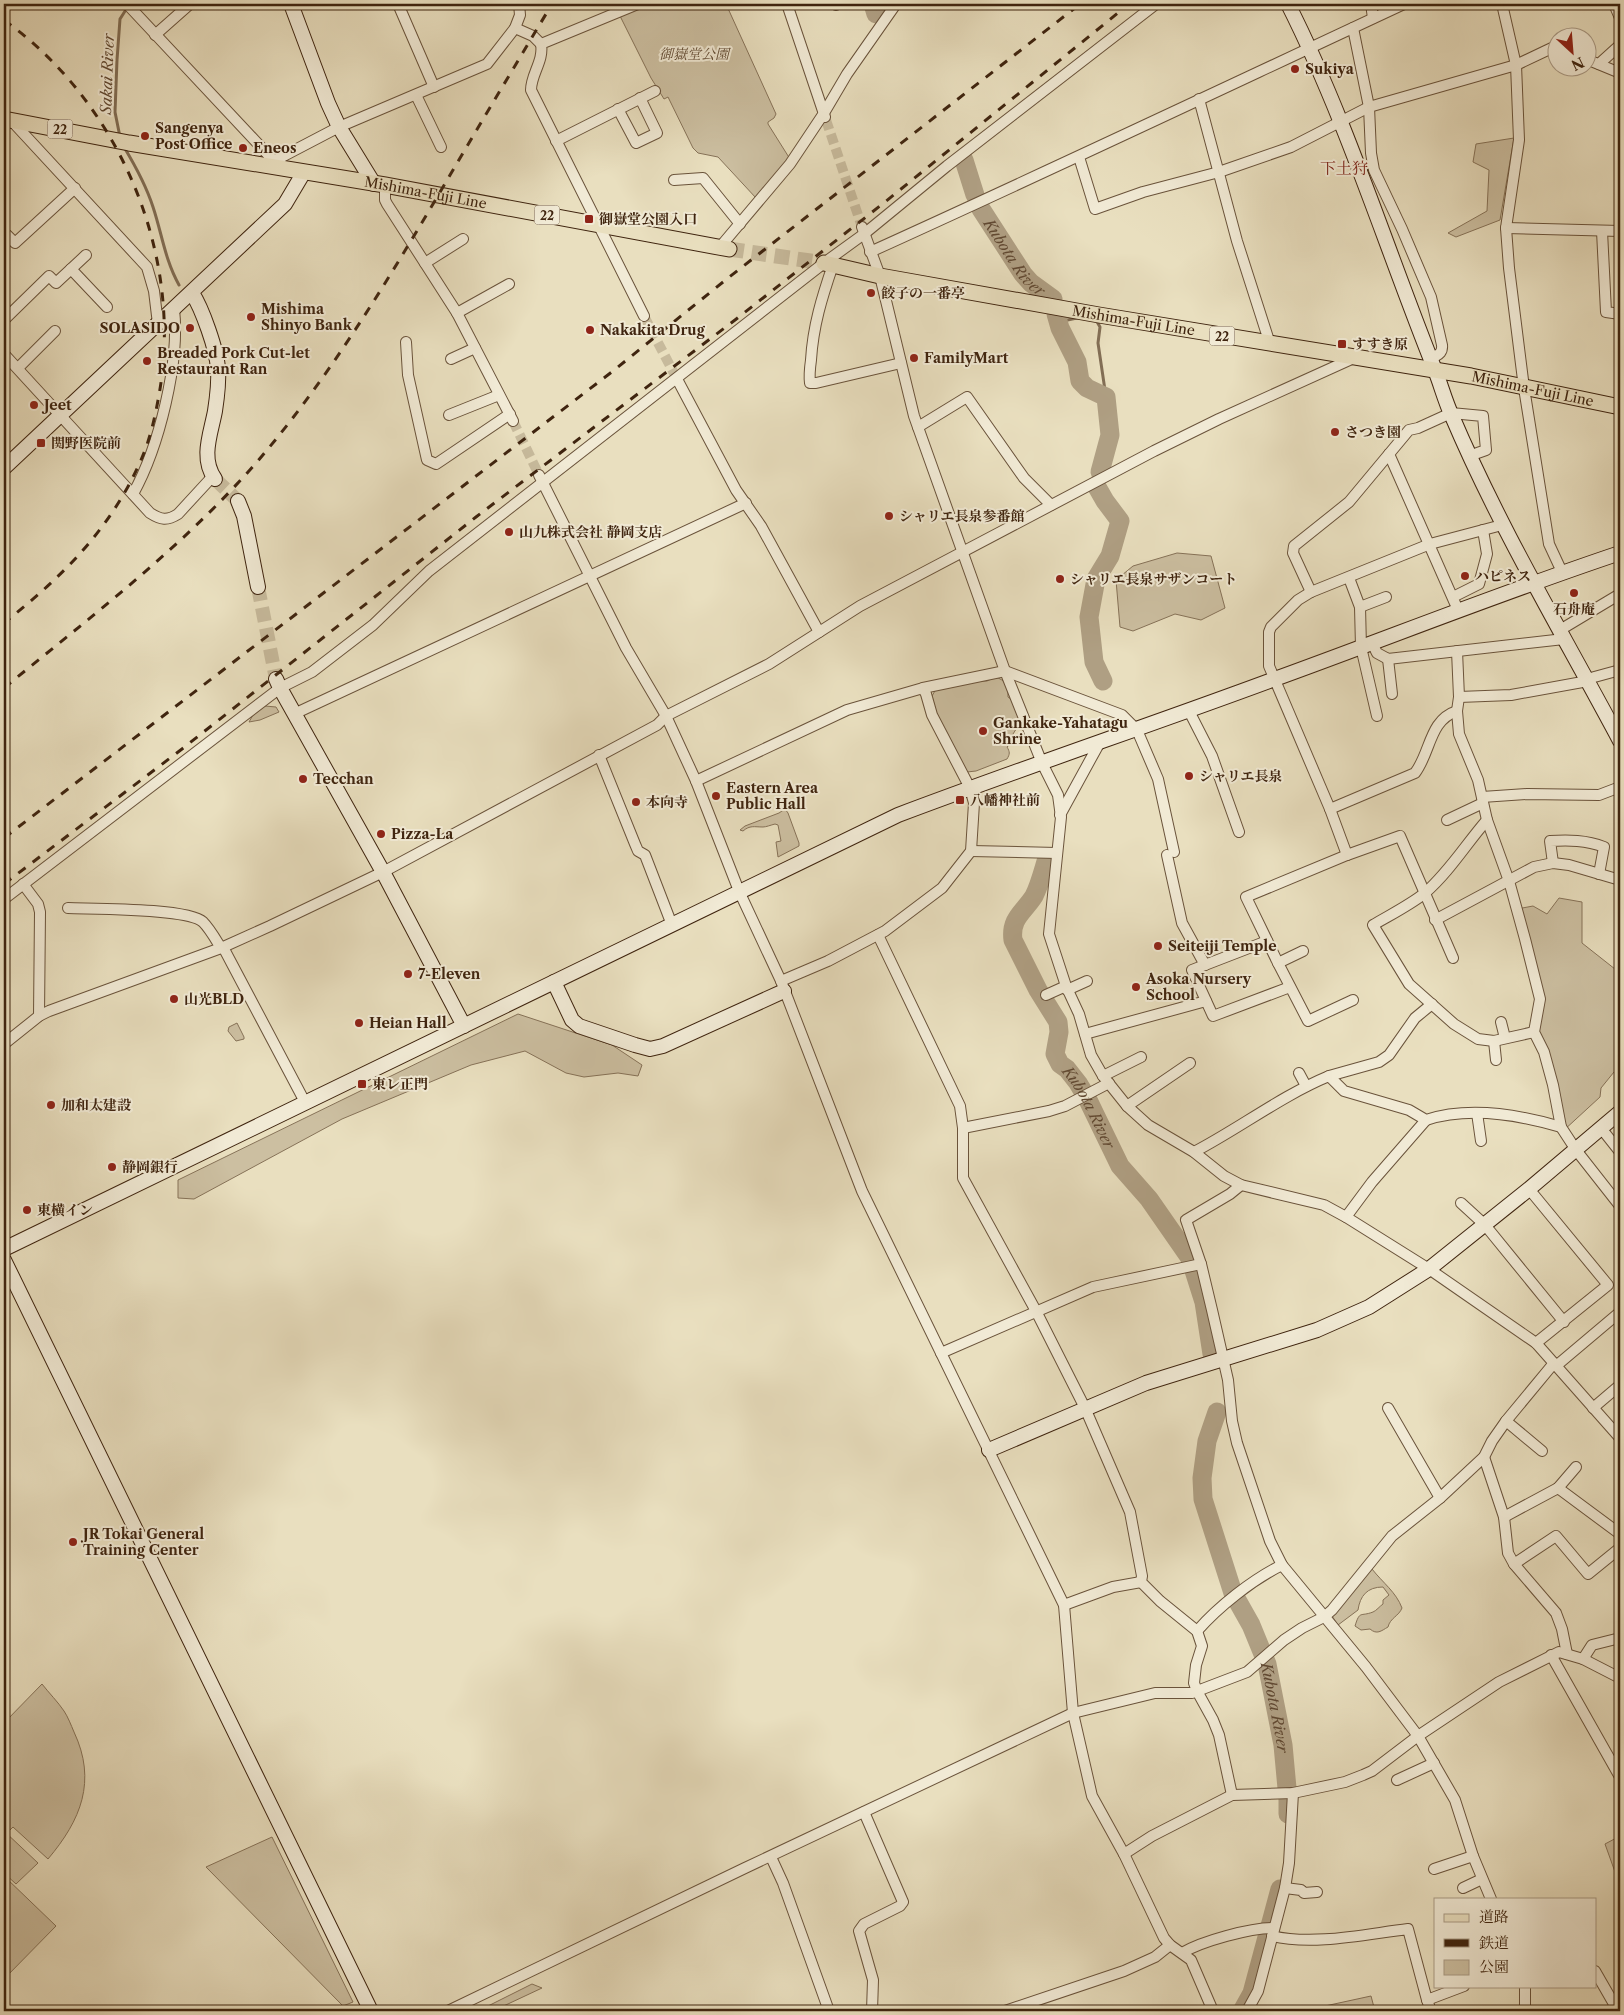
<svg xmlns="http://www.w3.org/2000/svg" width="1624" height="2015" viewBox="0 0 1624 2015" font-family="'Libre Caslon Text','Noto Serif JP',serif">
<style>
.green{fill:#ccbfa1;stroke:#867258}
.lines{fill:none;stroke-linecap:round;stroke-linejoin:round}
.stream{stroke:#826e55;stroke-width:3}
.river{stroke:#af9f83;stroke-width:19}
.street-tunnel{stroke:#c7ba9c;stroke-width:10;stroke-dasharray:10 5;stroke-linecap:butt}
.secondary-tunnel{stroke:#c7ba9c;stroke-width:14;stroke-dasharray:14 7;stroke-linecap:butt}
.primary-tunnel{stroke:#c7ba9c;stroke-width:15;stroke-dasharray:15 8;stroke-linecap:butt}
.street-casing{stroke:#6a533b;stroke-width:12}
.secondary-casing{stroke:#3f240f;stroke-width:16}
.primary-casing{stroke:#3f240f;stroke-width:17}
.street{stroke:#f1ead5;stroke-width:10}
.secondary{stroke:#f1ead5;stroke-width:14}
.primary{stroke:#e9dfbf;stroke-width:15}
.rail{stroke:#3f240f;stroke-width:3;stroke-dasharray:9 9;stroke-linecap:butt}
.poi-dot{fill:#8f2418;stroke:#f1ead5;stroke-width:2}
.labels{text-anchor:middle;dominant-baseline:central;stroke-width:4;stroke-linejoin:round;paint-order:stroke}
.shield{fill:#f1ead5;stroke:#745f4a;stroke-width:1}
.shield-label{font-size:12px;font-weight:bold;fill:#3f240f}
.park-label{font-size:14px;font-style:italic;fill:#624b34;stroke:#f1ead5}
.poi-label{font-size:14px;font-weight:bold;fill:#3f240f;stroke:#f1ead5;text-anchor:start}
.street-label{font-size:14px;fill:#3f240f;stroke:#f1ead5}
.water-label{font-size:15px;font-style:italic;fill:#614932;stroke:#f1ead5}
.quarter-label{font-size:16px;fill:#7a1f14;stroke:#f1ead5}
</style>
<rect width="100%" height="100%" fill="#e9dfbf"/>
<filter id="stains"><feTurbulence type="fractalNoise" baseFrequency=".004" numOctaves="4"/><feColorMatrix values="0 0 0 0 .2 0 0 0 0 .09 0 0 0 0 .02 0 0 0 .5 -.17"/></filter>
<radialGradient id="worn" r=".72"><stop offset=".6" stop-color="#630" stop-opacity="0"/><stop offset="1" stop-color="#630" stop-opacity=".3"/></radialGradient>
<g class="green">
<path d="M646,4H726L776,114L774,118L768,122V124L790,159L756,198L718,157L698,153L693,148L668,97L664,99L651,78L620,16Z"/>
<path d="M1514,138L1500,220L1456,237L1448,233L1487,211L1489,170L1473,162L1476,144Z"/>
<path d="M1177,553L1211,556L1225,608L1201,620L1175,614L1133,631L1120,627L1116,580L1133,566Z"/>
<path d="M995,677C1006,680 1008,686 1008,697C1016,702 1022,716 1021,725L1018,726L1013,734L1015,740L1007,747C1010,752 1010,754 1007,759L976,771L967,772C963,765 961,765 957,759C946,746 936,713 932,696L936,689L977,681H987Z"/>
<path d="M265,706L276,707L279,712L260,720L249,722L253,715Z"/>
<path d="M785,809L788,813L799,843V846L778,857L776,842L781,841L778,825L775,824C771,825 766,827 763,827C754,827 750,825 743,831L740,830L745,826L779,813Z"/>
<path d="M1559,898L1582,902V943L1620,973V1079L1614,1072L1601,1088L1600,1097L1563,1131L1538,1033L1542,997L1517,909L1533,906L1547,914Z"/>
<path d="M518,1014L612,1045L642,1065L638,1076L618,1073L584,1077L566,1073L525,1051L471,1065L342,1119L194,1199L178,1198V1180Z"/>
<path d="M237,1023L244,1037V1039L236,1041L228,1031L229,1027Z"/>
<path d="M1372,1569C1383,1583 1396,1592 1402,1608C1399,1616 1390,1618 1388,1627C1381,1631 1377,1635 1370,1629L1361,1630L1355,1626C1360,1610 1360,1617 1373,1612C1376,1611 1380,1606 1383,1604V1600L1389,1595L1383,1587C1367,1587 1360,1596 1358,1610L1338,1625L1332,1616L1369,1570Z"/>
<path d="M42,1684C49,1693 58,1702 64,1711C68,1717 71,1725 74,1732C97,1781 81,1820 48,1859L13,1827L9,1831L4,1826V1723Z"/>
<path d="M4,1831L38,1863L16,1884L4,1873Z"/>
<path d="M1620,1836V1886L1605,1844Z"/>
<path d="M272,1837L353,2002L343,2006L206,1867Z"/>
<path d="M4,1876L56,1926L4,1979Z"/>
<path d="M532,1984L542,1988L493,2011H482L484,2008Z"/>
<path d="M1371,1996L1375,2011H1302Z"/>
</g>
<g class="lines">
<g class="stream">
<path d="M120,137L115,112L117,60L120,19L127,8"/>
<path d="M124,147C136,167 146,185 153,207C162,234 165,260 179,285"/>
<path d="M1096,320L1100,327L1098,343L1106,397"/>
<path d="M1058,322L1077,318"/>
</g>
<g class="river">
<path d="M873,4L876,14"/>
<path d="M964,160L975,195"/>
<path id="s1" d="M981,209L1023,274L1031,283L1053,299"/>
<path d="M1056,314L1060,328L1077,362L1080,381L1087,388L1106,397L1110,435L1100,472"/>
<path d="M1097,487L1105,501L1120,521L1110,556L1096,579L1089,617L1094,662L1103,681"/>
<path id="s2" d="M1047,858C1043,871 1040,884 1034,896C1024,912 1010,918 1013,940L1038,990L1058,1022L1059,1032L1055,1054L1060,1064L1067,1069L1078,1083L1087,1098L1120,1166L1149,1199L1190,1258L1204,1302L1212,1354"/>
<path id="s3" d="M1217,1412L1207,1441L1202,1478L1203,1499L1233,1593L1251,1625L1267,1664L1283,1745L1288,1799V1814"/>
<path d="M1242,2011L1252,1993L1280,1889"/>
</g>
<g class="street-tunnel">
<path d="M826,120L862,227"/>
<path d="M644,316L677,379"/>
<path d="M513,421L539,475"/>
</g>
<g class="secondary-tunnel">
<path d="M215,479L238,501"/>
<path d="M258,587L276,679"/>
</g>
<path class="primary-tunnel" d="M729,249L824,263"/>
<defs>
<g id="street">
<path d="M127,4L274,161L275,167"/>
<path d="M398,4L434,87"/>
<path d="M638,4L541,44C544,61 531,74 531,90L644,316"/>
<path d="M787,4L825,117"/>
<path d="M1371,4L1373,18"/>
<path d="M1502,4L1516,65L1519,140L1506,228L1509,268L1524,388L1549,544L1562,572"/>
<path d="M1614,4L1620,18"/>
<path d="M836,5L837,4"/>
<path d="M515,28L533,36L541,44"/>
<path d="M1353,28L1369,107L1371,153L1374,170L1402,229L1431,297L1442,345C1443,354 1437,355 1431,359"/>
<path d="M155,35L190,4"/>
<path d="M1586,59L1620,73"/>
<path d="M1599,64L1620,45"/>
<path d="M416,95L441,147"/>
<path d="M1199,99L1237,241L1270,344"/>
<path d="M618,109L636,143L657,133L640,98"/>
<path d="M10,119L147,267L154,291L158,324"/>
<path d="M556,141L655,91"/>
<path d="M1079,157L1095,209L1143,192L1219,172L1291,147L1369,107L1516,65L1556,46"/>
<path d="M274,161L339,127L487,64L515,28L520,15L519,4"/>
<path d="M674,180L703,178L740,224"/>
<path d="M385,185V200L387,204L457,313L513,421"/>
<path d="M862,227L880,276L914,416L1005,671L1042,763L1058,795L1061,817L1049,934L1066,986L1079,1014L1091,1055L1103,1076L1127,1106L1148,1125L1194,1152L1224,1176L1241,1185L1324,1205L1346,1217L1429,1269L1536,1343L1620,1438"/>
<path d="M1506,228L1620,231"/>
<path d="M1602,231L1606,312L1620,314"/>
<path d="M4,239L7,235L15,243L75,188"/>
<path d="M720,247L790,164L824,113L847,74L896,4"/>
<path d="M870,252C1049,171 1226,87 1404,4"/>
<path d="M425,263L463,239"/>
<path d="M833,265C822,297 813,326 811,360C810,367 809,375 810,383H816L901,363"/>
<path d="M71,269L107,307"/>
<path d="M457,313L509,284"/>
<path d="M4,320L49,276L56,283L86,255"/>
<path d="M406,342L408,375L427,460L436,464L442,460L510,414"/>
<path d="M4,354L150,513C161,520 167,521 178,514L213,476"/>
<path d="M451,359L475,348"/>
<path d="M18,368L55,331"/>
<path d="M677,379L736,490L761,526L819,632"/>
<path d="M449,415L499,395"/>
<path d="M918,427L967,397L1024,478L1051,505"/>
<path d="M1389,454L1458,610"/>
<path d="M539,475L626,648L666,716L696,781L739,891L781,981L862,1191L1064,1605L1073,1713L1092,1796L1124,1854L1164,1938L1170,1945L1191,1960L1213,2011"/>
<path d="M133,494C159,447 180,363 174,309"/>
<path d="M1349,578L1360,607L1361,647L1377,716"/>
<path d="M1311,592L1293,553L1294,546L1349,502L1409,430L1418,428L1451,413L1483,416L1486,450L1469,456"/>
<path d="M1453,597L1479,584L1487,554L1483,530"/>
<path d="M1360,607L1386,597"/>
<path d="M1560,630L1620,594"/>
<path d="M1372,643L1377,653L1388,659L1564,639"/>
<path d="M1457,651L1459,697L1457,711L1459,734L1478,780L1487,820L1509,881L1525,939L1540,999L1534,1032L1544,1052L1553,1085L1561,1127L1576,1150L1620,1206"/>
<path d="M1388,659L1392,694"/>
<path d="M1587,679L1620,670"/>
<path d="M1459,697L1511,695L1588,681"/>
<path d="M1189,711L1212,756L1239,832"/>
<path d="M294,714L746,503"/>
<path d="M599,755L635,844L638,851L645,855L672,925"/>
<path d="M696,781L847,710L923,688L1005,671L1122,715L1137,730L1158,779L1174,852"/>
<path d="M1482,797L1527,794L1599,795L1620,787"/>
<path d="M1330,809L1415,773C1431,752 1429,720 1457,711"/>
<path d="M1060,815L1100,742"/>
<path d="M1447,820L1483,803"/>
<path d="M1487,820C1466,844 1450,871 1425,893C1410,905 1390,915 1373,925L1409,984L1454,1024L1478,1039L1494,1041L1534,1032"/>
<path d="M971,851L1057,853"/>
<path d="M1167,855L1182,923L1205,965"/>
<path d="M1347,855L1330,809L1269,666V632L1271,627L1298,600L1311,592L1430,544L1502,525"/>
<path d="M1553,863L1550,841C1569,840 1586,840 1604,847L1599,874"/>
<path d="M23,884L38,904L40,912L39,1016"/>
<path d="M4,899L280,688L312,672L373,625L429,571L824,263L864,234L947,166L1156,4"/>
<path d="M68,908C93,909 188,908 203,922C210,929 216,940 221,948"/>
<path d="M1435,920L1534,867L1553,863L1569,865L1620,880"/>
<path d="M878,935L960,1106L963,1128V1178L1036,1311L1085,1408L1130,1512L1142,1576L1141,1582L1160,1601L1197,1631L1202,1646L1196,1665L1194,1683L1197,1691L1213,1720L1219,1735L1232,1795"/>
<path d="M1267,941L1192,970L1213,1016L1290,987"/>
<path d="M223,947L306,1104"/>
<path d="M1278,963L1303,951"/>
<path d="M781,981L828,961L885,931L942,888L971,851L974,803L970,788L932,715L926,694L923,688"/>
<path d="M1067,990L1087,981"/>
<path d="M1046,995L1066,986"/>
<path d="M1353,1000L1308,1021L1278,963L1246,897L1347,855L1400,836L1453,958"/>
<path d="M1501,1022L1505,1038"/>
<path d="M1085,1034L1206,1001"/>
<path d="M1494,1041L1496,1060"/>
<path d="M4,1044L39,1016L49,1011L221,948L270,926L383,872L657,725L666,716L769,664L860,606L1154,451L1219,419L1356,357"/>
<path d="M1299,1073L1306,1086"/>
<path d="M1103,1076L1141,1057"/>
<path d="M1329,1076L1379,1062L1389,1055L1415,1018L1432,1004"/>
<path d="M1127,1106L1190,1063"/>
<path d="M1477,1113L1481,1141"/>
<path d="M963,1128L1049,1111L1065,1106L1109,1083"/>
<path d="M1601,1128L1620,1152"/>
<path d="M1194,1152C1240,1128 1281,1096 1329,1076L1344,1091L1409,1110L1426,1120C1469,1106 1517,1114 1561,1127"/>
<path d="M1241,1185L1230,1194L1186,1220L1201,1264L1212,1310L1228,1380L1232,1421L1237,1443L1270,1541L1282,1565L1366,1667L1418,1736L1455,1800L1473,1856L1491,1899"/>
<path d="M1529,1189L1608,1285L1536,1343"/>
<path d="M1461,1203L1485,1225L1564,1322"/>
<path d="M1346,1217L1372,1182L1426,1120"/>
<path d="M941,1353L1093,1287L1201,1264"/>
<path d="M1556,1366L1620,1312"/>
<path d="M1388,1408L1440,1498"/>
<path d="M1593,1408L1620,1385"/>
<path d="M1506,1421L1542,1451"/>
<path d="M1484,1457L1504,1517L1508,1553L1514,1564L1556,1613L1562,1629L1567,1654"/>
<path d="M1558,1488L1576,1467"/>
<path d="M1504,1517L1558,1488L1620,1534"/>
<path d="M1514,1564L1556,1536L1588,1574L1620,1548"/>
<path d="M1064,1605L1113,1587L1141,1582"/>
<path d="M1197,1631C1219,1606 1252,1580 1282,1565"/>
<path d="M1551,1655L1620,1777"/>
<path d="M1583,1659L1592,1645L1620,1638"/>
<path d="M1397,1780L1434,1763"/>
<path d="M864,1812L903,1902L900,1906L864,1924L859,1931L873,1980L872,2011"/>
<path d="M1124,1854L1152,1836L1232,1795L1293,1793L1345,1782L1363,1775L1372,1771L1418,1736L1499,1682L1559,1652L1583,1659L1620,1678"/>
<path d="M771,1857L783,1883L829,2011"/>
<path d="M1434,1869L1473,1856"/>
<path d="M1285,1888L1301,1890L1304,1893L1317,1892"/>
<path d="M1463,1888L1482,1879"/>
<path d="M1272,1936C1314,1946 1366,1934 1408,1929L1427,2000L1464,1986"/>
<path d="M1182,1953C1202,1941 1250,1928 1273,1928"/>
<path d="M1595,1971L1618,2011"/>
<path d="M1427,2000L1431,2011"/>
<path d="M448,2011L745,1868L1073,1713L1155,1693H1192L1247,1672L1284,1640L1302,1628L1324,1617L1332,1610L1392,1536L1440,1498L1484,1457L1492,1441L1506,1421L1554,1363"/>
<path d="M1005,2011L1124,1971L1155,1957L1170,1945"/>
<path d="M1247,2011L1258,1991L1285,1888L1289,1863L1293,1793"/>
<path d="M1525,2011V1986"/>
</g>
<g id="secondary">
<path d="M291,4L328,103L339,127L374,184"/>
<path d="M1288,4C1347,121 1386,248 1435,370C1441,385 1445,401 1452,416C1500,529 1563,634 1620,741"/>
<path d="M192,293C202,308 217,350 218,369C219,383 217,398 215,411C211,433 200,458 215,479"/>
<path d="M4,468L285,204L304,172"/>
<path d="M238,501L244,516L258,587"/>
<path d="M276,679L280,688L383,872L464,1026"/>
<path d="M554,982L572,1020L579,1026L635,1045L650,1049L663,1046L784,991"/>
<path d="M4,1249L898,815C1022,768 1148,726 1272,680C1388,638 1503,592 1620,553"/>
<path d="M4,1260L371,2011"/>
<path d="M989,1450L1146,1383L1317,1330L1369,1307L1429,1269L1529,1189L1620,1112"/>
</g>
<g id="primary">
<path id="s4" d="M4,119L129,143L385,185L729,249"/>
<path id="s5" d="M824,263L880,276L1099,315L1471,376L1620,407"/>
</g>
</defs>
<use href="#street" class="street-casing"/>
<use href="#secondary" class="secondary-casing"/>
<use href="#primary" class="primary-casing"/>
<use href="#street" class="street"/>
<use href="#secondary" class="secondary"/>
<use href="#primary" class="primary"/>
<g class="rail">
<path d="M4,20C120,103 184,255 159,395C155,417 150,440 141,460C111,529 62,577 4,623"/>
<path d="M4,688C93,615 187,544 262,456C329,377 383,288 436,199C474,134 513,69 552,4"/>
<path d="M4,838L613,371L728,278L1080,4"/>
<path d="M4,884L182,749L476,517L735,320L885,202L1129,4"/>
</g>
</g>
<g class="poi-dot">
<circle cx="1295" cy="69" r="5"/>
<circle cx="145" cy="136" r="5"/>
<circle cx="243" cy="148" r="5"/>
<rect x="584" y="214" width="10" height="10" rx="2.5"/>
<circle cx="871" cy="293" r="5"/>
<circle cx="251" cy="317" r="5"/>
<circle cx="190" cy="328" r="5"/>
<circle cx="590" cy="330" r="5"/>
<rect x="1337" y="339" width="10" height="10" rx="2.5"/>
<circle cx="914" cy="358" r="5"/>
<circle cx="147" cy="361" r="5"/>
<circle cx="34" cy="405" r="5"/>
<circle cx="1335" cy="432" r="5"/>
<rect x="36" y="438" width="10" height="10" rx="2.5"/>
<circle cx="889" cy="516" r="5"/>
<circle cx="509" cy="532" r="5"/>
<circle cx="1465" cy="576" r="5"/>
<circle cx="1060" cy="579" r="5"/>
<circle cx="1574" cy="593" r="5"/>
<circle cx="983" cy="731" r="5"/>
<circle cx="1189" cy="776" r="5"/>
<circle cx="303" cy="779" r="5"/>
<circle cx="716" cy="796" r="5"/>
<rect x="955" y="795" width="10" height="10" rx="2.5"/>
<circle cx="636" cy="802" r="5"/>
<circle cx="381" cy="834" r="5"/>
<circle cx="1158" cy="946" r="5"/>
<circle cx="408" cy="974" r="5"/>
<circle cx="1136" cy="987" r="5"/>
<circle cx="174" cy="999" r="5"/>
<circle cx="359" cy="1023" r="5"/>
<rect x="357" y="1079" width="10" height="10" rx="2.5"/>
<circle cx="51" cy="1105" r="5"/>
<circle cx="112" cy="1167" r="5"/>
<circle cx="27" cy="1210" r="5"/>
<circle cx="73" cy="1542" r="5"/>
</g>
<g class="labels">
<g class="shield">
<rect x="47.5" y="119.5" width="25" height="19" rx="4"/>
<rect x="534.5" y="205.5" width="25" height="19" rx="4"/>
<rect x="1209.5" y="326.5" width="25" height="19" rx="4"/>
</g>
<g class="shield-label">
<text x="60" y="129">22</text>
<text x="547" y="215">22</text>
<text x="1222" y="336">22</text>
</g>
<g class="park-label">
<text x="694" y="54">御嶽堂公園</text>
</g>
<g class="poi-label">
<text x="1305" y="69">Sukiya</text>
<text x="155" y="128">Sangenya<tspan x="155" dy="16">Post Office</tspan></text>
<text x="253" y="148">Eneos</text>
<text x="599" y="219">御嶽堂公園入口</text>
<text x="881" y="293">餃子の一番亭</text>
<text x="261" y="309">Mishima<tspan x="261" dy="16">Shinyo Bank</tspan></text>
<text x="180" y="328" text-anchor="end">SOLASIDO</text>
<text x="600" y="330">Nakakita Drug</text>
<text x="1352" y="344">すすき原</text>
<text x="157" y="353">Breaded Pork Cut-let<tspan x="157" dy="16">Restaurant Ran</tspan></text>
<text x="924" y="358">FamilyMart</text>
<text x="44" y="405">Jeet</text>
<text x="1345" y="432">さつき園</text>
<text x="51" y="443">関野医院前</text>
<text x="899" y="516">シャリエ長泉参番館</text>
<text x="519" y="532">山九株式会社 静岡支店</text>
<text x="1475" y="576">ハピネス</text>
<text x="1070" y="579">シャリエ長泉サザンコート</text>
<text x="1574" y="609" text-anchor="middle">石舟庵</text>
<text x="993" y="723">Gankake-Yahatagu<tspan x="993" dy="16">Shrine</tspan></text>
<text x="1199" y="776">シャリエ長泉</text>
<text x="313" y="779">Tecchan</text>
<text x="726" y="788">Eastern Area<tspan x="726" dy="16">Public Hall</tspan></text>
<text x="970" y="800">八幡神社前</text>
<text x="646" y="802">本向寺</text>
<text x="391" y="834">Pizza-La</text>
<text x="1168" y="946">Seiteiji Temple</text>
<text x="418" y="974">7-Eleven</text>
<text x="1146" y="979">Asoka Nursery<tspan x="1146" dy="16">School</tspan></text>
<text x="184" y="999">山光BLD</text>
<text x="369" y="1023">Heian Hall</text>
<text x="372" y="1084">東レ正門</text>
<text x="61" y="1105">加和太建設</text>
<text x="122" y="1167">静岡銀行</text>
<text x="37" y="1210">東横イン</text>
<text x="83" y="1534">JR Tokai General<tspan x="83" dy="16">Training Center</tspan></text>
</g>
<g class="street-label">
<text stroke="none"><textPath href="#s4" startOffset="428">Mishima-Fuji Line</textPath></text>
<text stroke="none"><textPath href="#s5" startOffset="315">Mishima-Fuji Line</textPath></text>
<text stroke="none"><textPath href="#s5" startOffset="720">Mishima-Fuji Line</textPath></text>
</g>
<g class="water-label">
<text transform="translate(107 74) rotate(-88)">Sakai River</text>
<text stroke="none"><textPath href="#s1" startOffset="59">Kubota River</textPath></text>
<text stroke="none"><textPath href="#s2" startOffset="281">Kubota River</textPath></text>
<text stroke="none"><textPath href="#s3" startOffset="311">Kubota River</textPath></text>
</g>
<g class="quarter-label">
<text x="1344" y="168">下土狩</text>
</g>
</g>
<rect width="1624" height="2015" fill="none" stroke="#e9dfbf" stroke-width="20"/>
<rect x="5" y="5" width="1614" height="2005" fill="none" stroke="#3f240f" stroke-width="2.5"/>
<rect x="10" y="10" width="1604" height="1995" fill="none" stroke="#3f240f"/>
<rect x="1434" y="1898" width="162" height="90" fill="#f1ead5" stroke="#aa9b86"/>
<rect x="1444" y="1914" width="25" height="8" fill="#e9dfbf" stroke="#aa9b86"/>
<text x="1479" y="1922" font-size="15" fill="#3f240f">道路</text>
<rect x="1444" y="1939" width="25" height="8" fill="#3f240f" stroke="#aa9b86"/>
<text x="1479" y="1948" font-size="15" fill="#3f240f">鉄道</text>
<rect x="1444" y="1960" width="25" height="15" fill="#ccbfa1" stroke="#aa9b86"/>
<text x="1479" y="1972" font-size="15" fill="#3f240f">公園</text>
<g transform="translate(1572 52) rotate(154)"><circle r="24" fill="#f1ead5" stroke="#aa9b86"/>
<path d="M0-4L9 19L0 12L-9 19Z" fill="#8f2418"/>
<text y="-8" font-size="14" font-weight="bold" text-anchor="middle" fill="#3f240f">N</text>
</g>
<rect width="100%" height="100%" filter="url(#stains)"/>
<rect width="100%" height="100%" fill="url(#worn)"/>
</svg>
